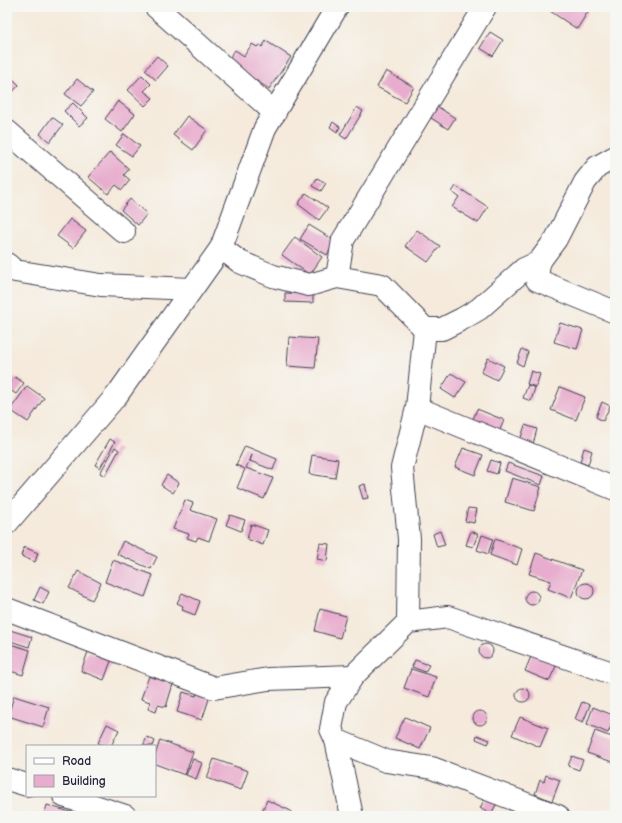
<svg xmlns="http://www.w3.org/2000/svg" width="622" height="823" viewBox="0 0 622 823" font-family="'Balsamiq Sans',sans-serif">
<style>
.building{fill:#e8adce}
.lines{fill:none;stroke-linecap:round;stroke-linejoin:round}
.minor-casing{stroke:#424053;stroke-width:24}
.minor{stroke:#fff;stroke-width:22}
</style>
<rect width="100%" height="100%" fill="#f6f6f2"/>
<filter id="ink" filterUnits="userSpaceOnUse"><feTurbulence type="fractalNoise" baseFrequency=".025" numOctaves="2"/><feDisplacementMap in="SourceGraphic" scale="8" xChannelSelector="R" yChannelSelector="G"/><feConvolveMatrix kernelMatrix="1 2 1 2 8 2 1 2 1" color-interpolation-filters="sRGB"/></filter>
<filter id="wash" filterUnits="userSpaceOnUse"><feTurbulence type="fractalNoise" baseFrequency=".012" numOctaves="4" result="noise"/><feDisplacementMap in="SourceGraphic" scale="16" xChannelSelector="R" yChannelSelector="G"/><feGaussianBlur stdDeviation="0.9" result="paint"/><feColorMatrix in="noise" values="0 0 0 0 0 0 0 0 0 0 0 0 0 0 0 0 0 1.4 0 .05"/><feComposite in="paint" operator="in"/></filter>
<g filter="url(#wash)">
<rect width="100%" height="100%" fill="#f5eadb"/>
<g id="blocks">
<g class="building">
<path d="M544,7H585L589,10L577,29Z"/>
<path d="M490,32L503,40L493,56L480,48Z"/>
<path d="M266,41L291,57L269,89L227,61L235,50L244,56L252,44L257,47L259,45L262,47Z"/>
<path d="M157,56L168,66L156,80L145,70Z"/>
<path d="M386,71L414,87L405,102L377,87Z"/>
<path d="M7,73L19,85L7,98Z"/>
<path d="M142,75L151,84L144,91L153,98L145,106L128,90Z"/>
<path d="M77,79L93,92L81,106L65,94Z"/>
<path d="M118,101L135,114L122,132L105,119Z"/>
<path d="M73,103L88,118L79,126L64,111Z"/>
<path d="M435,105L455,118L448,129L428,116Z"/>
<path d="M357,107L363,111L346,139L340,135Z"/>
<path d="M187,116L207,130L193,150L173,135Z"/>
<path d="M52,117L63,125L50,142L40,134Z"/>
<path d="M333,122L340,127L337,132L330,127Z"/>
<path d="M124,134L140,146L132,156L116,145Z"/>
<path d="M110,152L129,169L124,175L130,180L122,190L116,185L108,194L88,177Z"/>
<path d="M317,178L326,183L321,191L312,186Z"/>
<path d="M456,186L488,207L478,223L452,207L459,197L452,192Z"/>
<path d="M306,193L328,208L319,220L298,204Z"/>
<path d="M130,199L147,214L138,225L121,210Z"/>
<path d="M70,219L86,231L73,248L57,236Z"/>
<path d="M309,225L335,241L327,255L300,239Z"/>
<path d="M417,230L440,246L428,262L405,246Z"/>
<path d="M295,237L322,257L310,275L282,255Z"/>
<path d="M285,293L313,294V303L285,302Z"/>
<path d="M560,323L583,330L577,349L554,342Z"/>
<path d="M289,337L318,339L315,368L287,366Z"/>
<path d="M522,349L528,352L523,366L517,363Z"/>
<path d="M488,358L504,366L497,380L481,372Z"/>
<path d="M531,371L540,374L536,387L527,384Z"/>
<path d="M451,373L466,382L455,398L441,389Z"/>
<path d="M15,377L24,383L16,394L7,388Z"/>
<path d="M528,385L535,388L531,401L523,398Z"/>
<path d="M27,386L44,398L28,422L10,410Z"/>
<path d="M560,387L585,397L576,420L551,410Z"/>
<path d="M602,402L610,406L603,421L596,417Z"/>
<path d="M477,409L504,420L500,430L473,419Z"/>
<path d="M525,425L537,429L533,444L520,441Z"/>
<path d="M110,439L115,442L100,468L95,465Z"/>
<path d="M245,446L277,459L273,470L250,461L252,455L246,468L273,478L264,499L237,488L245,469L236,465Z"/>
<path d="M115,447L119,450L105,476L100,473Z"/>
<path d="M463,448L483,455L475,475L455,467Z"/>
<path d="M584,448L592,451L588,465L580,462Z"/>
<path d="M312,455L338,459L335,478L309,474Z"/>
<path d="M491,460L500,463L497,474L487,471Z"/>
<path d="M508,463L544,476L541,485L505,471Z"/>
<path d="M167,475L179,483L173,493L161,485Z"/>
<path d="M512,478L541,487L534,511L505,502Z"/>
<path d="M365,484L368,498L363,499L359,486Z"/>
<path d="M185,500L193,503L190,510L217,519L209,541L198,537L196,541L187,538L189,534L173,529Z"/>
<path d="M468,508L477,509L474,523L465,521Z"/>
<path d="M230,515L245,520L241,531L226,525Z"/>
<path d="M251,524L268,530L263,545L247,539Z"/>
<path d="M440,531L445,545L437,547L433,534Z"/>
<path d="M471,531L478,534L473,547L466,545Z"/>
<path d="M482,535L493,539L488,554L477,550Z"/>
<path d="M495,539L522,549L517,565L490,555Z"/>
<path d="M123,541L157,557L151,569L117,554Z"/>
<path d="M320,543L329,544L327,561L317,559Z"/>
<path d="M24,547L38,553L35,562L21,556Z"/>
<path d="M536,553L582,570L571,598L548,589L551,581L529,574Z"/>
<path d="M113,560L153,575L145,597L105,582Z"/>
<path d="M78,571L101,583L92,600L69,588Z"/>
<circle cx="586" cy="591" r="8"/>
<path d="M40,587L49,592L43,604L34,600Z"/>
<circle cx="532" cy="598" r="7"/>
<path d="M182,593L200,601L195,615L182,610L183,606L177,603Z"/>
<path d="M320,609L346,616L340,638L315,631Z"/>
<path d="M7,629L32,637L29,647L7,640Z"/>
<path d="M7,643L30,650L23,675L7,670Z"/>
<circle cx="486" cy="651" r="7"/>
<path d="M88,652L111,661L104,680L81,671Z"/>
<path d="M532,654L557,664L549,681L525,671Z"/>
<path d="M415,660L429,665L425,672L412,667Z"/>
<path d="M411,669L436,677L429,697L404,688Z"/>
<path d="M149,676L173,684L166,707L158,705L156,712L148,709L150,702L141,699Z"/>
<circle cx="523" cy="695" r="7"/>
<path d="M183,692L196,696L197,693L210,696L202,720L177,712Z"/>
<path d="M14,696L49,707L43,727L8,716Z"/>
<path d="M582,702L590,705L583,722L575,719Z"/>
<path d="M593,707L615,716L608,733L587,724Z"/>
<circle cx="480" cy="718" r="7"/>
<path d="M405,717L430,728L420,749L395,738Z"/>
<path d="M520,717L548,728L540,747L512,735Z"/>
<path d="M107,724L119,730L111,746H105L98,743Z"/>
<path d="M595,731L615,738V763L587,753Z"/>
<path d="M477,735L490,740L488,744L476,739Z"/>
<path d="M147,737L155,741L153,746H143Z"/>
<path d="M160,740L193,752L185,775L155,764V756Z"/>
<path d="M572,756L583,760L579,770L568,766Z"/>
<path d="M193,759L202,763L196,779L186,775Z"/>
<path d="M214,759L248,771L241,790L207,778Z"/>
<path d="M546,775L560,780L552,801L535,794L540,780L544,782Z"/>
<path d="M486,797L497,803L491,814L480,808Z"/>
<path d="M267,800L291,811L289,816L283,814L282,816H260Z"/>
<path d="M47,805L80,815V816H44Z"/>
</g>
</g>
</g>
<g filter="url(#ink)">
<use href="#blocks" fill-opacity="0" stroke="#424053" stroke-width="1"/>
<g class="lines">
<defs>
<g id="minor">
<path d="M156,7L275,113"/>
<path d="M7,131L124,232"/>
<path d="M221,248L240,262L273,276L309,285L337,277L382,285L425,329H442L462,319L479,309L524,269L539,262L556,239L585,182L597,167L615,157"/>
<path d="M539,262L537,280L615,312"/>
<path d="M7,264L15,271L101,285L191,289"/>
<path d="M337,277L343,240L485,7"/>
<path d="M417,408L615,489"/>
<path d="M7,523L117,395L221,248L265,128L337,7"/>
<path d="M7,609L214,688L268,679L353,676"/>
<path d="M408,622L409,539L402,468L417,408L425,329"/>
<path d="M336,740L352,816"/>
<path d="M7,779L27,785"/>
<path d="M64,796L125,816"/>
<path d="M558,816L432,768L386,761L336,740L331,729L336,702L353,676L408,622L448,617L615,674"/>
</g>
</defs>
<use href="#minor" class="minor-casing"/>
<use href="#minor" class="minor"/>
</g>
</g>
<rect width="622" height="823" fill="none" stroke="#f6f6f2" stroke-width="24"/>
<rect x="26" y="745" width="130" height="52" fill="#f6f6f2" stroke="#a1a1a9"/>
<rect x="34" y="758" width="20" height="6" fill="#ffffff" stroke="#a1a1a9"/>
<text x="62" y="765" font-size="12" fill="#22223b">Road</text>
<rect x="34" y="775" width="20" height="12" fill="#e8adce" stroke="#a1a1a9"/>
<text x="62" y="785" font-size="12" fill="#22223b">Building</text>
</svg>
